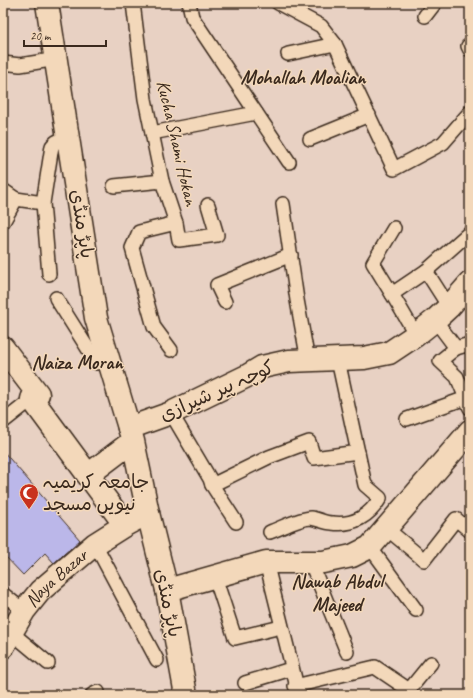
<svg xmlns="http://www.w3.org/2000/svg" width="473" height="698" viewBox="0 0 473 698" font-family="Caveat,'Playpen Sans Arabic',sans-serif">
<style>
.building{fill:#bbb7e9;stroke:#3b2a1e}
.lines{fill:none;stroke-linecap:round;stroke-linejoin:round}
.lane-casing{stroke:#3b2a1e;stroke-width:16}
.street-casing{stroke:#3b2a1e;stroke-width:25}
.lane{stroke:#f3d8ba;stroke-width:13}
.street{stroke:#f3d8ba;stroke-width:22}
.labels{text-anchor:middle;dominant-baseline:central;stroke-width:3;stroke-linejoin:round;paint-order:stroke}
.street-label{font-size:19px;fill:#3b2a1e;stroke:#f3d8ba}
.poi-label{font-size:19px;fill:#3b2a1e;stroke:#f3d8ba;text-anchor:start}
.neighbourhood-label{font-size:20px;font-weight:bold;fill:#3b2a1e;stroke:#f3d8ba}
</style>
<rect width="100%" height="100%" fill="#e8d1c3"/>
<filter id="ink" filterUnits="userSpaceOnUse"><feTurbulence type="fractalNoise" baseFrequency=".025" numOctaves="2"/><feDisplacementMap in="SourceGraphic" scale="8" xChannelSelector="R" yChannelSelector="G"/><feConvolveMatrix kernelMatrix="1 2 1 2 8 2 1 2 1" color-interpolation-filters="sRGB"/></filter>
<g filter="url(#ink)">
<path class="building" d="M3,451L80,540L54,563L45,553L23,575L3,554Z"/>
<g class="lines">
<defs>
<g id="lane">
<path d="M133,3L145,99L162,181L176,223L139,232L132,248L154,327L171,350"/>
<path d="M189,3L192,17L289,162"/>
<path d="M278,3L321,26L335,44L394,169L443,143L470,112"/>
<path d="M425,16L435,3"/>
<path d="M468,46L470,50"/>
<path d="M288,54L335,44"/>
<path d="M3,63L20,65L57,59"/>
<path d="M152,133L256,113"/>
<path d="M310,139L369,115"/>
<path d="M114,186L162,181"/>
<path d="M3,190L16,199"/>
<path d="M283,204L297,300L308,361"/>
<path d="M3,222L16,199L43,203"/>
<path d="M176,223L179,240L217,235L208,205"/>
<path d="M426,271L470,232"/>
<path d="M49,274L43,203L52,146L56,142L68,136"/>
<path d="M392,294L373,263L394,228"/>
<path d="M56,298L97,363L108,357"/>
<path d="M225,302L217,285L291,255"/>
<path d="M435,320L456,348L440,361L457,377L470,408"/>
<path d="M416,335L392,294L426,271L449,307"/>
<path d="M456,348L470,344"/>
<path d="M171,413L210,479L212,485L236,522"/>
<path d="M407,419L466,398"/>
<path d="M3,422L32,399"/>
<path d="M212,485L269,457L309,442L314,458L358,452"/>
<path d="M386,528L424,560L456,519L470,531"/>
<path d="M270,532C281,528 300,518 311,518C318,519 325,523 332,523C353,526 370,516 380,498L365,485L338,360"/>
<path d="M95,544L157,660"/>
<path d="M370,547L416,610"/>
<path d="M266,562L299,695"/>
<path d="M311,563L347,652"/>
<path d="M215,577L235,638L281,627"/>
<path d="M3,594L24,611"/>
<path d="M12,633L48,663"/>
<path d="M245,683L291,669"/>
<path d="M295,686L375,667L409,690L431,663"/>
<path d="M92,695L98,692"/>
</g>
<g id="street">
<path d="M47,3L96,318L133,441L148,513L125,525L88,475L133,441"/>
<path d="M3,348L38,394L32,399L88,475"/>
<path d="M129,428L171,413L247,376L262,367L289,361L364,358L389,353L416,335L435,320L449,307L470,283"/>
<path d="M148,513L167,590L186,695"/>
<path d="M167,590L266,562H323L352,556L370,547L470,431"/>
<path id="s1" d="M3,647L24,611L40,591L95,544L125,525"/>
</g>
</defs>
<use href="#lane" class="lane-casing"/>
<use href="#street" class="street-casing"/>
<use href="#lane" class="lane"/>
<use href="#street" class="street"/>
</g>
</g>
<defs>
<symbol id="mosque-pin" viewBox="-11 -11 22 30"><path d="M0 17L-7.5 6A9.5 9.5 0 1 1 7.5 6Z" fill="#c8321e" stroke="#f3d8ba"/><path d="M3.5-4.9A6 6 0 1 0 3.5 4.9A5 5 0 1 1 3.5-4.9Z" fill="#fff"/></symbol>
</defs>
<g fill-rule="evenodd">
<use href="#mosque-pin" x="18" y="482" width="22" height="30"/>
</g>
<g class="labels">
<g class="street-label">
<text transform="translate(177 143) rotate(77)">Kucha Shami Hokan</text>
<text transform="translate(82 224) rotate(81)">پاپڑ منڈی</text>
<text transform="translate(217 391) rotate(-24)">کوچہ پیر شیرازی</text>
<text stroke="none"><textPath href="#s1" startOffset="88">Naya Bazar</textPath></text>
<text transform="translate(168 603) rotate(78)">پاپڑ منڈی</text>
</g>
<g class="poi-label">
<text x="43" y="482">جامعہ کریمیہ<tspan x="43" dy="22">نیویں مسجد</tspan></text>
</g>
<g class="neighbourhood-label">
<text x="303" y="77">Mohallah Moalian</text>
<text x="77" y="362">Naiza Moran</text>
<text x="337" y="581">Nawab Abdul<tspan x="337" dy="23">Majeed</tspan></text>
</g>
</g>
<rect width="473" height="698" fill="none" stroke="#f3d8ba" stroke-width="16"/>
<rect x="8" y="8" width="457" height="682" fill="none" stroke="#3b2a1e" stroke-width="1.5" filter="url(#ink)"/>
<path d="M24 40v6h82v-6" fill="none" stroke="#3b2a1e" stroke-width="2"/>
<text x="30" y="40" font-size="12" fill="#3b2a1e" stroke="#f3d8ba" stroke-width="3" paint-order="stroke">20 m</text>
</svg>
